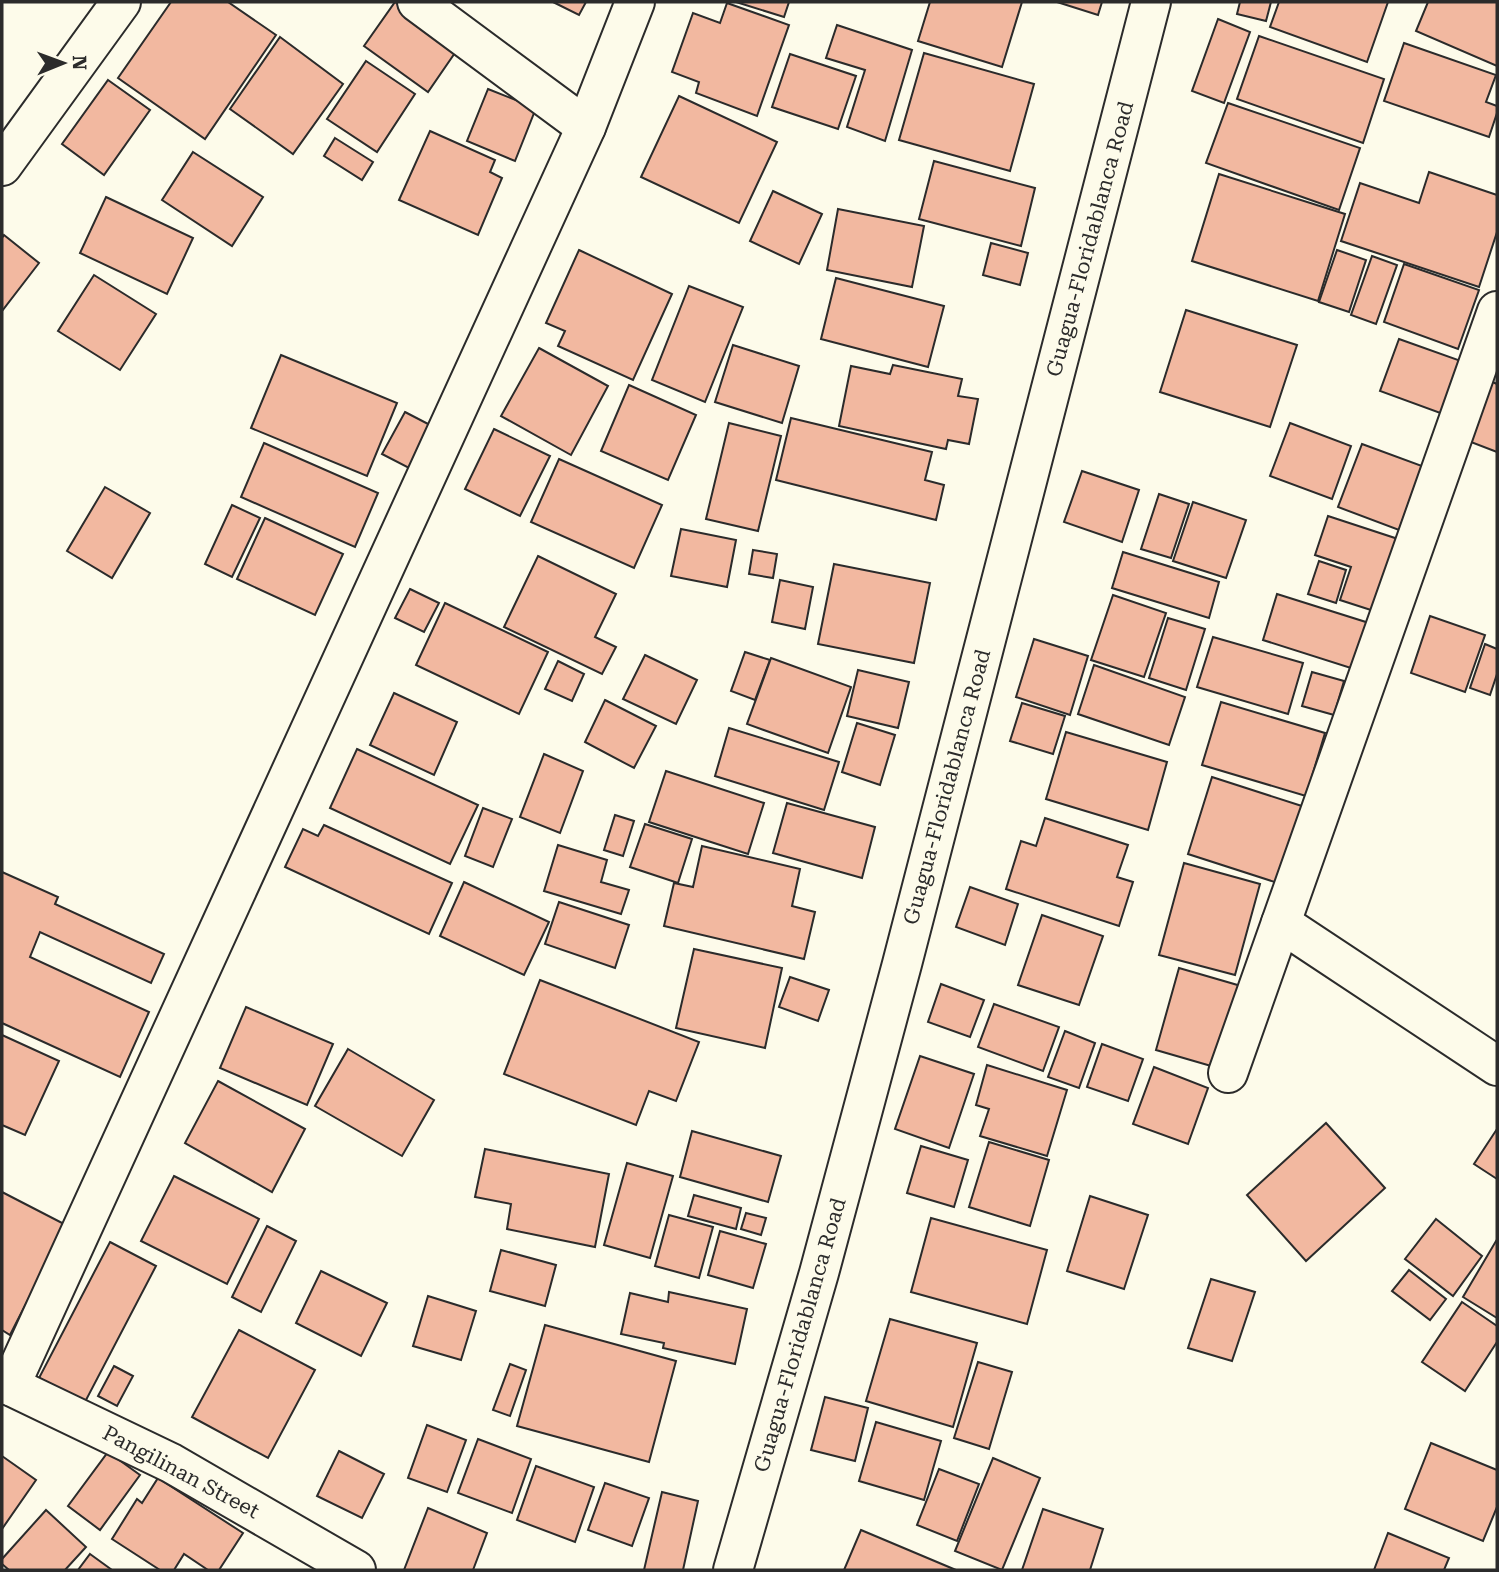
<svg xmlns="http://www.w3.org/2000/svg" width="1499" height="1572" viewBox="0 0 1499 1572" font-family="'Roboto Serif',serif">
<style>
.building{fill:#f2b8a0;stroke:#2b2b2b;stroke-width:2}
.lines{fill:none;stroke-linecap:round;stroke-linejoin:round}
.street-casing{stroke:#2b2b2b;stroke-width:42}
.primary-casing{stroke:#2b2b2b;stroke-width:42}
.street{stroke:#fdfbea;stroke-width:38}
.primary{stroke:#fdfbea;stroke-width:38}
.labels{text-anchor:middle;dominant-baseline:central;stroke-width:5;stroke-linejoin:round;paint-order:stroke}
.street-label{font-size:21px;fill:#2b2b2b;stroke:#fdfbea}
</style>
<rect width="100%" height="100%" fill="#fdfbea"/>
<g class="building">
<path d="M171,2H228L276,35L205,139L118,78Z"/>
<path d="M395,2L459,47L428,92L364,46Z"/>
<path d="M553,2H586L579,15Z"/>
<path d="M736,2H789L784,17Z"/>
<path d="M930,2H1022L1002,67L918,41Z"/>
<path d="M1057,2H1102L1098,15Z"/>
<path d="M1240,2H1271L1266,21L1237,14Z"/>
<path d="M1279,2H1388L1367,62L1270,27Z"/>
<path d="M1428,2H1497V66L1416,31Z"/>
<path d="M727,3L789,25L757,116L696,93L699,82L672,72L693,13L720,23Z"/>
<path d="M1218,19L1250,32L1224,103L1192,91Z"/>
<path d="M837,25L912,50L885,141L847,127L865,70L826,58Z"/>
<path d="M1259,36L1384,79L1363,143L1237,99Z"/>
<path d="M280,37L343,84L293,154L230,109Z"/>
<path d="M1404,43L1496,75L1486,102L1497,106V113L1489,137L1384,101Z"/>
<path d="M924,53L1034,84L1010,171L899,140Z"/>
<path d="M790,54L856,76L838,129L772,107Z"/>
<path d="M366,61L415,94L377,152L327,119Z"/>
<path d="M108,80L150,110L104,175L62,144Z"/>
<path d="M488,89L536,108L515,161L467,141Z"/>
<path d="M679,96L777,142L739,223L641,177Z"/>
<path d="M1228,103L1360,148L1339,210L1206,163Z"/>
<path d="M430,131L495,160L490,172L502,178L478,235L399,200Z"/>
<path d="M335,138L373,162L362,180L324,156Z"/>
<path d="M193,152L263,197L232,246L162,200Z"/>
<path d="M934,161L1035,188L1021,246L919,219Z"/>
<path d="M1429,172L1497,195V232L1479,287L1341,241L1360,183L1419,203Z"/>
<path d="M1219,174L1345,214L1318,301L1192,261Z"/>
<path d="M773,191L822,214L799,264L750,241Z"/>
<path d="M106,197L193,238L167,294L80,253Z"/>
<path d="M838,209L924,226L912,287L827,270Z"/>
<path d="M4,235L39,263L2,311V238Z"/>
<path d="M991,243L1028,253L1020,285L983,275Z"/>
<path d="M579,250L672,294L633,380L558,346L565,331L546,323Z"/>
<path d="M1337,250L1366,260L1349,312L1319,302Z"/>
<path d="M1372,256L1397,265L1376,324L1351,315Z"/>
<path d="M1404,264L1479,290L1458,349L1384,322Z"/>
<path d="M94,275L156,314L120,370L58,331Z"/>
<path d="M836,278L944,306L928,367L821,339Z"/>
<path d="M689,286L743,307L705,402L652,380Z"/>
<path d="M1186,310L1297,345L1270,427L1160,392Z"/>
<path d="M1399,339L1461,361L1443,414L1380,391Z"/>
<path d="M733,345L799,366L782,423L715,402Z"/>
<path d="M539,348L608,386L571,455L501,416Z"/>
<path d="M281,355L397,403L367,476L251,428Z"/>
<path d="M893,365L962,379L958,396L978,399L969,444L948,440L946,449L839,426L851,366L890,374Z"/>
<path d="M1486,379L1497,384V452L1463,439Z"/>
<path d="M629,385L696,415L668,480L601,451Z"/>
<path d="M405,412L432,426L409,468L382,454Z"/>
<path d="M791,418L932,452L925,480L944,485L936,520L776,480Z"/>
<path d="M729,423L781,436L758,531L706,519Z"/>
<path d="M1290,423L1351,446L1332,499L1270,476Z"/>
<path d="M494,429L550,456L520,516L465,489Z"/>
<path d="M264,443L378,493L355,547L241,497Z"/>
<path d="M1362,444L1422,466L1399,530L1338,507Z"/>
<path d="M559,459L662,505L634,568L531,522Z"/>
<path d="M1082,471L1139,490L1122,542L1064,522Z"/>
<path d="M105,487L150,513L112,578L67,551Z"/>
<path d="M1159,494L1189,504L1171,558L1141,549Z"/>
<path d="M1193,502L1246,520L1226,578L1173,561Z"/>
<path d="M232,505L260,518L232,577L205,564Z"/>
<path d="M1328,516L1401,540L1377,612L1340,600L1351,567L1315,555Z"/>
<path d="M265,518L343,554L315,615L237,579Z"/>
<path d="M681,529L736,540L727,587L671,576Z"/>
<path d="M753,550L777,554L773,578L749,574Z"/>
<path d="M1123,552L1219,582L1209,618L1112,588Z"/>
<path d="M538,556L616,594L595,637L616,647L602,674L504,627Z"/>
<path d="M1319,561L1346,570L1336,603L1308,594Z"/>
<path d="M834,564L930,583L914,663L818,644Z"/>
<path d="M780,580L813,587L805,629L772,622Z"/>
<path d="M410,589L439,603L424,632L395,618Z"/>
<path d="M1277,594L1369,623L1354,669L1263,640Z"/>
<path d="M1113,595L1166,613L1144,677L1091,660Z"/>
<path d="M445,603L548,652L519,714L416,665Z"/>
<path d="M1430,616L1485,635L1465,692L1411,673Z"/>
<path d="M1168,618L1205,629L1186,690L1149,678Z"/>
<path d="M1213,637L1303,663L1288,714L1197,687Z"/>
<path d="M1034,639L1088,656L1070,715L1016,697Z"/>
<path d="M1485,644L1497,649V674L1490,695L1470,688Z"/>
<path d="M745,652L770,660L755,700L731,691Z"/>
<path d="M645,655L697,680L676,724L623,699Z"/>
<path d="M771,658L851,687L828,753L747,724Z"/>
<path d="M558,661L584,674L572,701L545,689Z"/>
<path d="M1094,665L1185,697L1169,745L1078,714Z"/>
<path d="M858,670L909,682L898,728L847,716Z"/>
<path d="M1312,672L1344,681L1334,715L1302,706Z"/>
<path d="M394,693L457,722L434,775L370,745Z"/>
<path d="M605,700L656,726L634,768L585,742Z"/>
<path d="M1221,702L1325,733L1306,796L1202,765Z"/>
<path d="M1022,703L1065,716L1053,754L1010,741Z"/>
<path d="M857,723L895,735L880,785L842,772Z"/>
<path d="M729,728L839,762L824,810L715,776Z"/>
<path d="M1066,732L1167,762L1148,830L1046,799Z"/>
<path d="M357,749L478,805L450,864L330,808Z"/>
<path d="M544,754L583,771L560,833L520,817Z"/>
<path d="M666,771L764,803L748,854L649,822Z"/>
<path d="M1212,777L1308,808L1284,885L1188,854Z"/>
<path d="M787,803L875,827L862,878L773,853Z"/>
<path d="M483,808L512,819L493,867L465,856Z"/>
<path d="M615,815L634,821L623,856L604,850Z"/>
<path d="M1045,818L1128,845L1117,877L1133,882L1119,926L1006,889L1021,841L1036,846Z"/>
<path d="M645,824L692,839L678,883L630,867Z"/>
<path d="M324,825L452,883L429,934L285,867L303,829L318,836Z"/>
<path d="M558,845L607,860L601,882L629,890L621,914L544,891Z"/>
<path d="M702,846L800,869L792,906L815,912L804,959L664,926L674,883L693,887Z"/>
<path d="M1184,863L1260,884L1235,975L1159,955Z"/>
<path d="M2,872L58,897L55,904L164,954L151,983L40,932L30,957L149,1012L120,1077L2,1023Z"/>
<path d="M464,882L549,922L524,975L440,936Z"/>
<path d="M970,887L1018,904L1005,945L956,927Z"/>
<path d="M559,902L629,925L615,968L545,944Z"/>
<path d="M1042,915L1103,936L1079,1005L1018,985Z"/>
<path d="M694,949L782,968L765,1048L676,1028Z"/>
<path d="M1179,968L1241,986L1218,1068L1156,1050Z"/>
<path d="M790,977L829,990L818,1021L779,1007Z"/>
<path d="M540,980L699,1042L676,1101L649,1091L636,1125L504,1074Z"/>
<path d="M941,984L984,1000L970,1037L928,1022Z"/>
<path d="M994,1004L1059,1027L1043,1071L978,1047Z"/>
<path d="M246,1007L333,1044L307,1105L220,1068Z"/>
<path d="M1065,1031L1095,1043L1079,1088L1048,1077Z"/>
<path d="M2,1035L59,1061L25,1135L2,1125Z"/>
<path d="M1102,1044L1143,1059L1128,1101L1087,1087Z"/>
<path d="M348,1049L434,1100L402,1156L315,1106Z"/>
<path d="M920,1056L974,1074L949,1148L895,1129Z"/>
<path d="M987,1065L1067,1090L1047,1156L980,1136L989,1109L976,1105Z"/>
<path d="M1154,1067L1208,1088L1188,1144L1133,1124Z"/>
<path d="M218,1081L305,1129L272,1192L185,1143Z"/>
<path d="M1326,1123L1385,1188L1306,1261L1247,1195Z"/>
<path d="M1497,1129V1179L1474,1164Z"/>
<path d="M692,1131L781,1156L768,1202L680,1177Z"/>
<path d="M989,1142L1049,1160L1030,1226L969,1207Z"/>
<path d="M921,1146L968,1160L954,1207L907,1193Z"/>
<path d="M485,1149L609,1174L595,1247L507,1229L511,1204L475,1197Z"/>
<path d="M627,1163L673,1176L650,1258L604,1245Z"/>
<path d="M174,1176L259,1219L227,1284L141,1241Z"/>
<path d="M2,1192L66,1225L10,1335L2,1330Z"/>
<path d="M694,1195L741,1208L736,1229L688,1216Z"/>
<path d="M1090,1196L1148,1215L1124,1289L1067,1271Z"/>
<path d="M746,1213L766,1218L761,1235L741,1229Z"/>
<path d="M669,1215L713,1227L699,1278L655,1266Z"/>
<path d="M931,1218L1047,1250L1027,1324L911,1292Z"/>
<path d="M1436,1219L1482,1256L1453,1296L1405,1259Z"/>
<path d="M267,1226L296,1241L261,1312L232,1297Z"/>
<path d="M720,1231L766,1244L753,1288L708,1275Z"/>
<path d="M1496,1241L1497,1242V1318L1463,1297Z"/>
<path d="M110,1242L156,1266L85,1402L39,1378Z"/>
<path d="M501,1250L556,1265L545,1306L490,1291Z"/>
<path d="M1409,1270L1446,1299L1430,1320L1392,1291Z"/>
<path d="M321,1271L387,1303L361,1356L296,1323Z"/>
<path d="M1211,1279L1255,1292L1232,1361L1188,1348Z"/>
<path d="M669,1292L747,1309L735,1364L663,1348L664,1343L621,1334L630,1293L668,1302Z"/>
<path d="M428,1296L476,1311L461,1360L413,1346Z"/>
<path d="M1462,1302L1497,1326V1342L1465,1391L1422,1362Z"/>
<path d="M890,1319L977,1343L953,1427L866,1401Z"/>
<path d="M545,1325L676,1361L649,1462L517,1426Z"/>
<path d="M239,1330L315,1370L268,1458L192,1417Z"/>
<path d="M978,1362L1012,1372L989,1449L954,1438Z"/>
<path d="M510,1364L526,1370L510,1416L493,1410Z"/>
<path d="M114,1366L133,1376L117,1406L98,1396Z"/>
<path d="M825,1397L868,1408L855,1461L811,1450Z"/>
<path d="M876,1422L941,1441L924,1500L859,1481Z"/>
<path d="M427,1425L466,1440L447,1492L408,1478Z"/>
<path d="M478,1439L531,1459L512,1513L458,1493Z"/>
<path d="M1431,1443L1497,1470V1507L1483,1541L1405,1509Z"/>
<path d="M339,1451L384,1474L362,1518L317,1496Z"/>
<path d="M108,1452L140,1475L100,1530L68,1506Z"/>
<path d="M2,1456L36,1480L2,1529Z"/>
<path d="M993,1458L1040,1478L1002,1570L955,1551Z"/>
<path d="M536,1466L594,1487L575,1542L517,1520Z"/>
<path d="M939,1469L979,1484L957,1541L917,1525Z"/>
<path d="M158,1478L243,1533L219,1570H208L184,1554L174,1570H160L112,1539L137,1499L142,1503Z"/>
<path d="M605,1483L649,1498L632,1546L588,1530Z"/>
<path d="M662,1492L698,1501L683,1570H644Z"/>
<path d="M428,1508L487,1533L473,1570H404Z"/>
<path d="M1043,1509L1103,1529L1090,1570H1022Z"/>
<path d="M46,1510L86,1547L65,1570H9L2,1564V1559Z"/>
<path d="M861,1530L956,1570H844Z"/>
<path d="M1388,1533L1449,1558L1444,1570H1374Z"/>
<path d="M90,1554L112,1570H78Z"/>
</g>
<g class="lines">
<defs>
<g id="street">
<path d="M417,2L586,127"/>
<path d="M2,166L121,2"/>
<path d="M1281,923L1497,1066"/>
<path d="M1228,1073L1497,311"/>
<path d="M2,1382L171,1463L356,1570"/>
<path d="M10,1386L586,127L635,2"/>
</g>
<path id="primary" d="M733,1570L819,1273L902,964L1151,2"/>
</defs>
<use href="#street" class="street-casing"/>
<use href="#primary" class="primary-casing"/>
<use href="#street" class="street"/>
<use href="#primary" class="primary"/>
</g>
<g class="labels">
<g class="street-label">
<text transform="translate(1090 239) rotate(-75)">Guagua-Floridablanca Road</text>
<text transform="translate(947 787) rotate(-75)">Guagua-Floridablanca Road</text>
<text transform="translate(800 1335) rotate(-74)">Guagua-Floridablanca Road</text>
<text transform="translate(181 1472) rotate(28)">Pangilinan Street</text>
</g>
</g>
<rect width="1499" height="1572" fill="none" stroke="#2b2b2b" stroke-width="7"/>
<g transform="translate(63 63) rotate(89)" stroke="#fdfbea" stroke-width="5" paint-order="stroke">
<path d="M0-5L12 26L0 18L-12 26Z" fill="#2b2b2b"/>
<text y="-10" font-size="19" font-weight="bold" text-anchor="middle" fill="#2b2b2b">N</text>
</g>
</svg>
